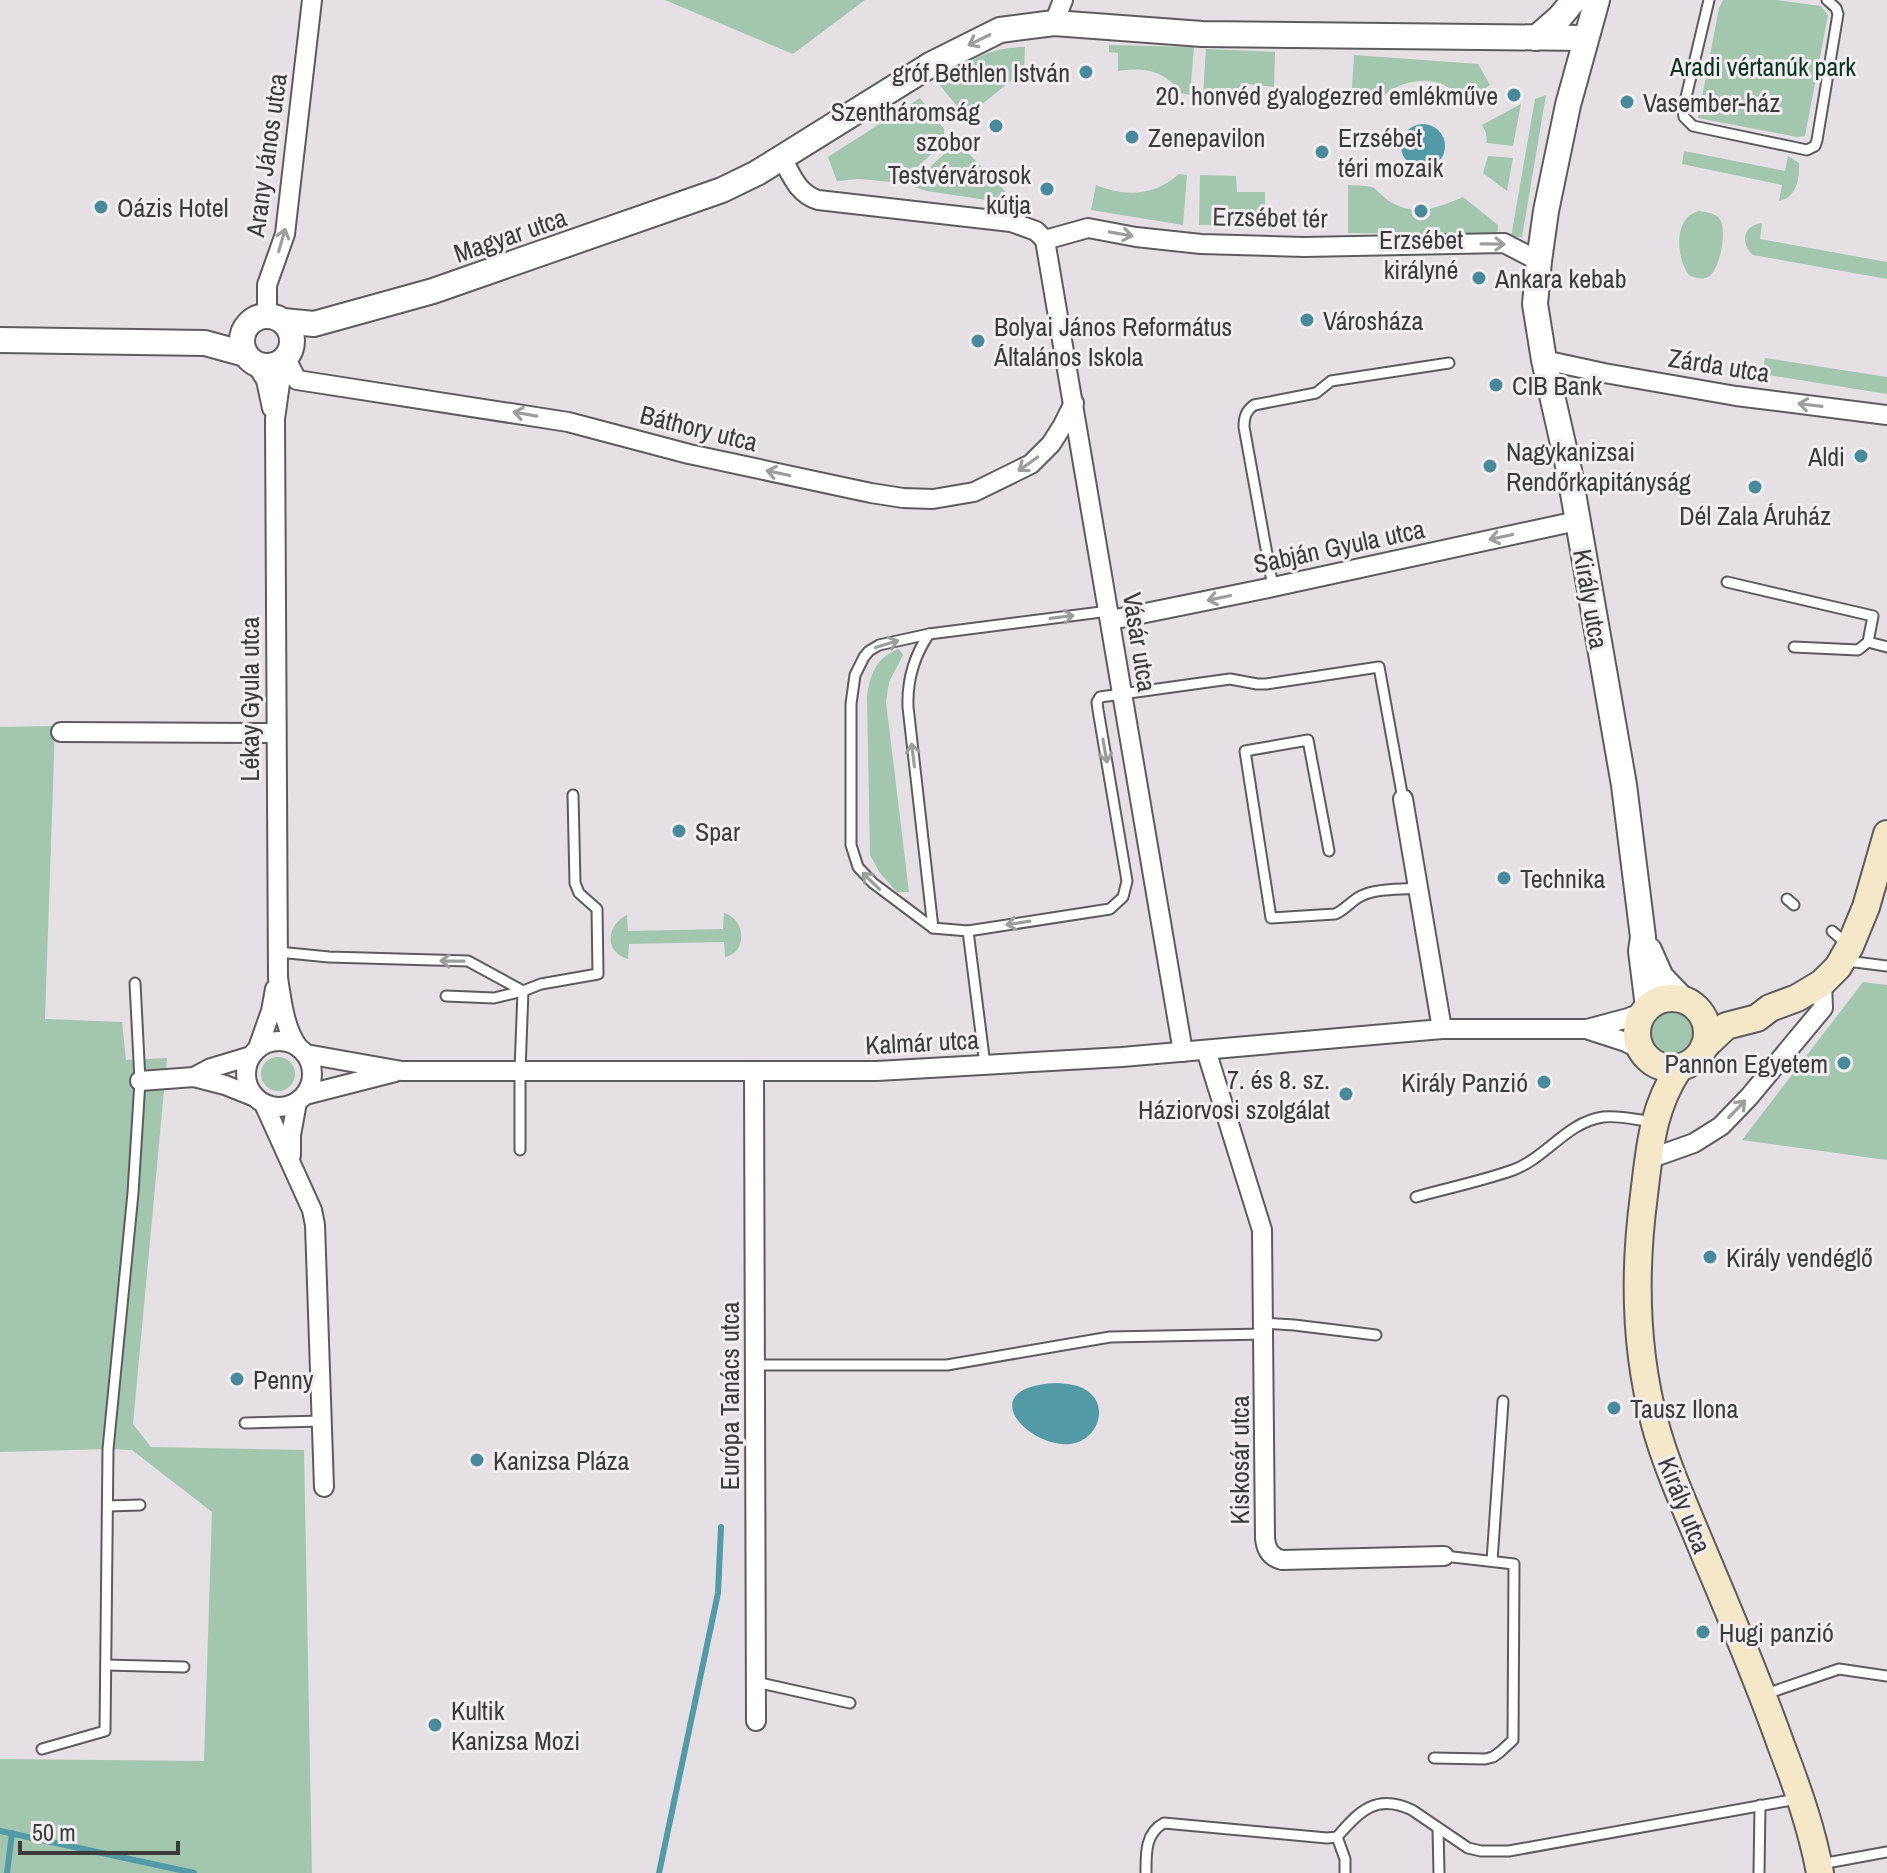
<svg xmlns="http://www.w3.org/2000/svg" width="1887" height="1873" viewBox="0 0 1887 1873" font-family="'Archivo Narrow',sans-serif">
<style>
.green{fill:#a2c6ae}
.water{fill:#529aa6}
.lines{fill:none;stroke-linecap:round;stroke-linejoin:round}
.stream{stroke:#529aa6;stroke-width:6}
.service-casing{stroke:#5e5b5e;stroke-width:13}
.minor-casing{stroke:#5e5b5e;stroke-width:22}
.tertiary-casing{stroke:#5e5b5e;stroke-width:28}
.secondary-casing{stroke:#5e5b5e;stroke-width:30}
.service{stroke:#fff;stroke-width:9}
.minor{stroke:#fff;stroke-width:18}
.tertiary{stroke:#fff;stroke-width:24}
.secondary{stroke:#f4e8c8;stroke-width:26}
.oneway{stroke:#9e9d9e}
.poi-dot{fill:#48899b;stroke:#f1edf0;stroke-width:3}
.labels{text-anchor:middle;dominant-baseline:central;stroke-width:6;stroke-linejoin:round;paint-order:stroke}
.park-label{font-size:26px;fill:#09351e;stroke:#f1edf0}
.poi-label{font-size:26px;fill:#3c3b3c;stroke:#f1edf0;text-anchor:start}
.street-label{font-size:26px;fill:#3c3b3c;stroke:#f1edf0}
</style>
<rect width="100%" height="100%" fill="#e4e0e3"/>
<g class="green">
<path d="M665,0H865L793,54Z"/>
<path d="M1723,0H1777L1813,5L1821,6L1828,15L1805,136L1797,137L1698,118L1719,8Z"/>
<path d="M1109,45L1194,47L1190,95L1180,93C1166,70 1143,67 1118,71V53L1109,52Z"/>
<path d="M1025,47L1024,70L970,114L961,111L938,83C965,62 989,47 1025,47Z"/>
<path d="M1206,49L1275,52L1274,87L1241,83L1239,100L1203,96Z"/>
<path d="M1354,55L1478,64L1490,85L1466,101C1459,96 1452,89 1444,85C1422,75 1392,84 1377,102H1351Z"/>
<path d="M1546,95L1522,237H1511L1535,99Z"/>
<path d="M920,98L944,129V140L939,147L902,181L891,182L859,179L837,181L828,157Z"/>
<path d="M1521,104L1513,146L1487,143L1486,133L1482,125Z"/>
<path d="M951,148L964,149L1008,194L1009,199L1000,202L927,191L914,187L913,182Z"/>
<path d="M1684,151L1785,171L1788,156L1799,163C1800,179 1796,198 1779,201L1782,185L1682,164Z"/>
<path d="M1488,156L1513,158L1507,191L1483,173Z"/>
<path d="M1179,174L1187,175L1183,225L1091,210L1096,185C1125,197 1155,196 1179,174Z"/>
<path d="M1200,175L1236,176L1237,192H1265V225H1199Z"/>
<path d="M1348,185C1356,186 1367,185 1374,188C1379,192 1383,197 1389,201C1414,217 1438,208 1463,197L1498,225L1497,234L1348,233Z"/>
<path d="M1699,211C1705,212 1713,213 1718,217C1729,226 1720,271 1708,277C1701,280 1695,278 1689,275C1676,258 1673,217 1699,211Z"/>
<path d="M1762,223L1760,239L1887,262V279L1753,255C1740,243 1743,225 1762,223Z"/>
<path d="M1765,358L1887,377V394L1762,374Z"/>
<path d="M899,649L903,655L889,682L886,702L909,892H897L880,873L870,855L867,697C870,675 876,657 899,649Z"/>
<path d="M55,726L45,1019L122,1022L126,1060L167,1058L133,1424L151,1447L304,1450L312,1873H0V1759L204,1761L212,1512L132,1450L108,1449L0,1452V727Z"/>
<path d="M724,913C747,920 747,953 725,957L724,942L629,944L628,959C604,952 606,925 627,915L628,931L723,929Z"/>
<path d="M1863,982L1887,985V1160L1742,1140Z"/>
<circle cx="1672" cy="1032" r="22"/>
<circle cx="278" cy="1074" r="17"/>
</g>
<g class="water">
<circle cx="1423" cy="146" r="22"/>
<path d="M1056,1383C1067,1384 1077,1384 1086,1390C1111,1406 1097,1441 1070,1444C1027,1448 972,1387 1056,1383Z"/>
</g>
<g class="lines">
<g class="stream">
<path d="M0,1831L194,1873"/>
<path d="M7,1873L12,1833"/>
<path d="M659,1873L718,1593L721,1527"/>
</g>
<defs>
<g id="service">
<path d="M1709,0L1683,110L1684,117L1693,126L1807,150L1815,146L1817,140L1838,14L1836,8L1827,0"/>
<path d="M1727,582L1873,616L1868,642"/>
<path d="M1273,587L1244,427C1244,417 1246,411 1254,405L1316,393L1331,381L1449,363"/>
<path d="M1109,611L929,634C914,656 907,680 908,707L933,928L968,931L1110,909L1123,897L1127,881L1098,710L1097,702L1100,697L1230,679L1257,684H1266L1379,667L1403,799"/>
<path d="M929,634L879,645L869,651L864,657L855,675L851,704V845L858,867L873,883L933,928"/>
<path d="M1794,647L1858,650L1868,642L1887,647"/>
<path d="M1329,851L1308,740L1245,751L1271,918L1335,914C1345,910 1351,901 1361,896C1377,888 1401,890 1418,888"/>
<path d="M1787,899L1794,905"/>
<path d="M968,931L985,1065"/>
<path d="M1832,931L1847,944"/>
<path d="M278,952L329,957L468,961L523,991"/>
<path d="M1847,961L1887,966"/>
<path d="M446,996L494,998L523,991L541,984L598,974L597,909L579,893L575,883L573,795"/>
<path d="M520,1150V1070L523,991"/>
<path d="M1416,1197C1448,1188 1482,1181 1513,1170C1546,1158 1567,1122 1603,1117C1620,1115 1637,1120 1653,1122"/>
<path d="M1264,1323L1294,1325L1376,1335"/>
<path d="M755,1365H947L1110,1337L1264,1334"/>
<path d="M245,1423L321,1421"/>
<path d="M108,1506L140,1505"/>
<path d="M1492,1561L1503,1401"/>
<path d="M106,1665L184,1667"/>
<path d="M756,1682L850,1703"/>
<path d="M1763,1695L1839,1669L1887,1676"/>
<path d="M42,1749L105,1731L108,1449L133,1193L140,1081L135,983"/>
<path d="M1434,1758L1485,1759L1493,1757L1500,1752L1513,1740L1514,1564L1444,1556"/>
<path d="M1438,1829L1439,1873"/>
<path d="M1337,1837L1345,1859V1873"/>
<path d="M1821,1864L1887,1852"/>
<path d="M1146,1873C1146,1854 1145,1833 1164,1823L1327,1838L1337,1837C1359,1811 1377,1793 1412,1810L1468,1848L1481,1851H1509L1797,1799"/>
<path d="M1759,1873L1760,1805"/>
</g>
<g id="minor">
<path d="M1054,23L1063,0"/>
<path d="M782,158C792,176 798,194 818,200L1011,222L1036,231L1045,240"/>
<path d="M1045,240L1183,1052"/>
<path d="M1045,240L1088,228L1136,237L1201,244L1304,247L1504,243L1539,261"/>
<path d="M267,316V285L285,234L312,0"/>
<path d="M286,359L297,380L568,422L689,454L871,493L903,498L933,499L974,492L1031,464L1051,444L1063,425L1074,403"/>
<path d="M1544,360L1604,373L1736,396L1887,415"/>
<path d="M283,362L275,419L278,978C282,1002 284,1027 298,1047"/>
<path d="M256,364L266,380L272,408"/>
<path d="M1111,620L1273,587L1577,521"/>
<path d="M61,732L275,733"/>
<path d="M1403,799L1442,1029"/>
<path d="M1589,1030L1626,1042L1641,1050"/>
<circle cx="279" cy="1074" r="33"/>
<path d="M258,1048L271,1011L275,989"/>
<path d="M1206,1050L1262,1230L1265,1538C1266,1550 1271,1557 1282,1560L1444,1556"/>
<path d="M306,1054L402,1071H877L1122,1057L1442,1029H1587L1628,1018L1644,1012"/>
<path d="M754,1072L756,1721"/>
<path d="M194,1077L211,1068L251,1056"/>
<path d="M140,1081L194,1077L225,1085L255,1097"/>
<path d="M305,1095L395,1072"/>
<path d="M264,1104L312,1210L315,1225L324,1487"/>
<path d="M291,1155V1135L297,1102"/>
<path d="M1649,1159L1694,1143L1721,1126L1749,1097L1823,1008L1822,983"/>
</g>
<g id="tertiary">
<path d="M1597,0L1568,105L1546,211L1539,261L1535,304L1544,360L1569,470L1624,785L1643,937L1641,951L1648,1007"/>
<path d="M1536,38L1560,17L1574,0"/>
<circle cx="267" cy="341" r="25"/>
<path d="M283,321L314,324L433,291L722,190L757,173L932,64L1000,30L1054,23L1202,34L1585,38"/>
<path d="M0,340L205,343L245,354"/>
<path d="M1649,950L1661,977L1682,999"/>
</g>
<g id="secondary">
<circle cx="1672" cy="1033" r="35"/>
<path d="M1704,1047L1726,1026L1757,1018L1770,1008L1797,998L1822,983L1838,967L1850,946L1866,907L1887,834"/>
<path d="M1679,1068C1652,1109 1650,1147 1644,1195C1634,1270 1635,1350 1655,1424C1666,1465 1684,1504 1700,1543C1728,1610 1757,1677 1781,1745C1797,1787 1812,1829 1820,1873"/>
</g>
</defs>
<use href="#service" class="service-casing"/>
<use href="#minor" class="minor-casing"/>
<use href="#tertiary" class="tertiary-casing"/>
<use href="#secondary" class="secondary-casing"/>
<use href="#service" class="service"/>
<use href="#minor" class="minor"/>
<use href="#tertiary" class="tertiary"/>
<use href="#secondary" class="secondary"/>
</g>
<defs><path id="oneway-shaft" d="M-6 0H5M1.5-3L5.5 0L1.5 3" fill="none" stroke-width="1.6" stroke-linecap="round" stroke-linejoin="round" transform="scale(2)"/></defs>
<g class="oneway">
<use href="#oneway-shaft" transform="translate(979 40) rotate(154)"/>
<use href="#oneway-shaft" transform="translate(1121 234) rotate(10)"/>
<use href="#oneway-shaft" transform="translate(282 240) rotate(-74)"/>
<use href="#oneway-shaft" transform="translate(1493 244) rotate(1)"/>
<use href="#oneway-shaft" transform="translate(1810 405) rotate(-173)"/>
<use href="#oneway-shaft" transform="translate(525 414) rotate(-170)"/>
<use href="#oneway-shaft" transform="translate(1028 464) rotate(144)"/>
<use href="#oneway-shaft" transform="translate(778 473) rotate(-168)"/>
<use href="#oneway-shaft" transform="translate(1501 537) rotate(168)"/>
<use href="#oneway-shaft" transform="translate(1219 598) rotate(168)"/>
<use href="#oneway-shaft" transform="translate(1062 617) rotate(-7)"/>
<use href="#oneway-shaft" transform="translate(887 644) rotate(-17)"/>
<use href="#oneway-shaft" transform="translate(1105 751) rotate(80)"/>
<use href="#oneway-shaft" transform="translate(913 755) rotate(-97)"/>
<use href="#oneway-shaft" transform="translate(871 881) rotate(-136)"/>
<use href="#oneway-shaft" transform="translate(1018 923) rotate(171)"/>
<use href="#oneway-shaft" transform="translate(452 961) rotate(-179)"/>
<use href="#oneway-shaft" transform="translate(1737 1109) rotate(-46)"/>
</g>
<g class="poi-dot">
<circle cx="1086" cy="72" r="8"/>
<circle cx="1514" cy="95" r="8"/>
<circle cx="1627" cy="102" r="8"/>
<circle cx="996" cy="126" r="8"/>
<circle cx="1132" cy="137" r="8"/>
<circle cx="1322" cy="152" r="8"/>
<circle cx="1047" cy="189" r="8"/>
<circle cx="101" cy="207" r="8"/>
<circle cx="1421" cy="211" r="8"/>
<circle cx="1479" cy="278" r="8"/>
<circle cx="1307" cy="320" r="8"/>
<circle cx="978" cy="341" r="8"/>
<circle cx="1496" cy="385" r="8"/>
<circle cx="1861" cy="456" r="8"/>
<circle cx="1490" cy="466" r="8"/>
<circle cx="1755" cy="487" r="8"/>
<circle cx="679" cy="831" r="8"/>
<circle cx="1504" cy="878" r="8"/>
<circle cx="1844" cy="1063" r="8"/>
<circle cx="1544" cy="1082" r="8"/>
<circle cx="1346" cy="1094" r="8"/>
<circle cx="1710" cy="1257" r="8"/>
<circle cx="237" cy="1379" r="8"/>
<circle cx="1614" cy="1408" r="8"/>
<circle cx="477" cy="1460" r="8"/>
<circle cx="1703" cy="1632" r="8"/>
<circle cx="435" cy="1725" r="8"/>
</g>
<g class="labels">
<g class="park-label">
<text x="1763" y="66">Aradi vértanúk park</text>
</g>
<g class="poi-label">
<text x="1070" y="72" text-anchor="end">gróf Bethlen István</text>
<text x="1498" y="95" text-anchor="end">20. honvéd gyalogezred emlékműve</text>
<text x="1643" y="102">Vasember-ház</text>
<text x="980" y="111" text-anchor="end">Szentháromság<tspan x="980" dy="30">szobor</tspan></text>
<text x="1148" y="137">Zenepavilon</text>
<text x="1338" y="137">Erzsébet<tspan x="1338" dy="30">téri mozaik</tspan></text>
<text x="1031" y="174" text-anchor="end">Testvérvárosok<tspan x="1031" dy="30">kútja</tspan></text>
<text x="117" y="207">Oázis Hotel</text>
<text x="1421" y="239" text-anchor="middle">Erzsébet<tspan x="1421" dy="30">királyné</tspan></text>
<text x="1495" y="278">Ankara kebab</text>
<text x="1323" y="320">Városháza</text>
<text x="994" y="326">Bolyai János Református<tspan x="994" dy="30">Általános Iskola</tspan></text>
<text x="1512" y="385">CIB Bank</text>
<text x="1506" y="451">Nagykanizsai<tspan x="1506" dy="30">Rendőrkapitányság</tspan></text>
<text x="1845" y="456" text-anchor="end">Aldi</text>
<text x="1755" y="515" text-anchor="middle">Dél Zala Áruház</text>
<text x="695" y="831">Spar</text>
<text x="1520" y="878">Technika</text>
<text x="1828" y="1063" text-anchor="end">Pannon Egyetem</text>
<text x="1330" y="1079" text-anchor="end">7. és 8. sz.<tspan x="1330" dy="30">Háziorvosi szolgálat</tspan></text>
<text x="1528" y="1082" text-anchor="end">Király Panzió</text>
<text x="1726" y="1257">Király vendéglő</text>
<text x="253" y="1379">Penny</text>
<text x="1630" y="1408">Tausz Ilona</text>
<text x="493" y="1460">Kanizsa Pláza</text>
<text x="1719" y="1632">Hugi panzió</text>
<text x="451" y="1710">Kultik<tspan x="451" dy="30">Kanizsa Mozi</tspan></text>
</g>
<g class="street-label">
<text transform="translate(266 155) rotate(-82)">Arany János utca</text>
<text transform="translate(1270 217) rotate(1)">Erzsébet tér</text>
<text transform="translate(510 235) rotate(-19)">Magyar utca</text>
<text transform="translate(1719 365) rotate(9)">Zárda utca</text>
<text transform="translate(699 428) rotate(14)">Báthory utca</text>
<text transform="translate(1339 546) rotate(-12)">Sabján Gyula utca</text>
<text transform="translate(1591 599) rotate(80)">Király utca</text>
<text transform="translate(1140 642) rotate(81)">Vásár utca</text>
<text transform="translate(249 699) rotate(-90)">Lékay Gyula utca</text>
<text transform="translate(922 1042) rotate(-3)">Kalmár utca</text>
<text transform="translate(729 1396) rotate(-90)">Európa Tanács utca</text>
<text transform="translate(1239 1460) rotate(-90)">Kiskosár utca</text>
<text transform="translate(1685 1505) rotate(68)">Király utca</text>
</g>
</g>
<path d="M20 1841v12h158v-12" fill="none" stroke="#3c3b3c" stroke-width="4"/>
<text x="32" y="1841" font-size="24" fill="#3c3b3c" stroke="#f1edf0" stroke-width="6" paint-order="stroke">50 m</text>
</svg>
